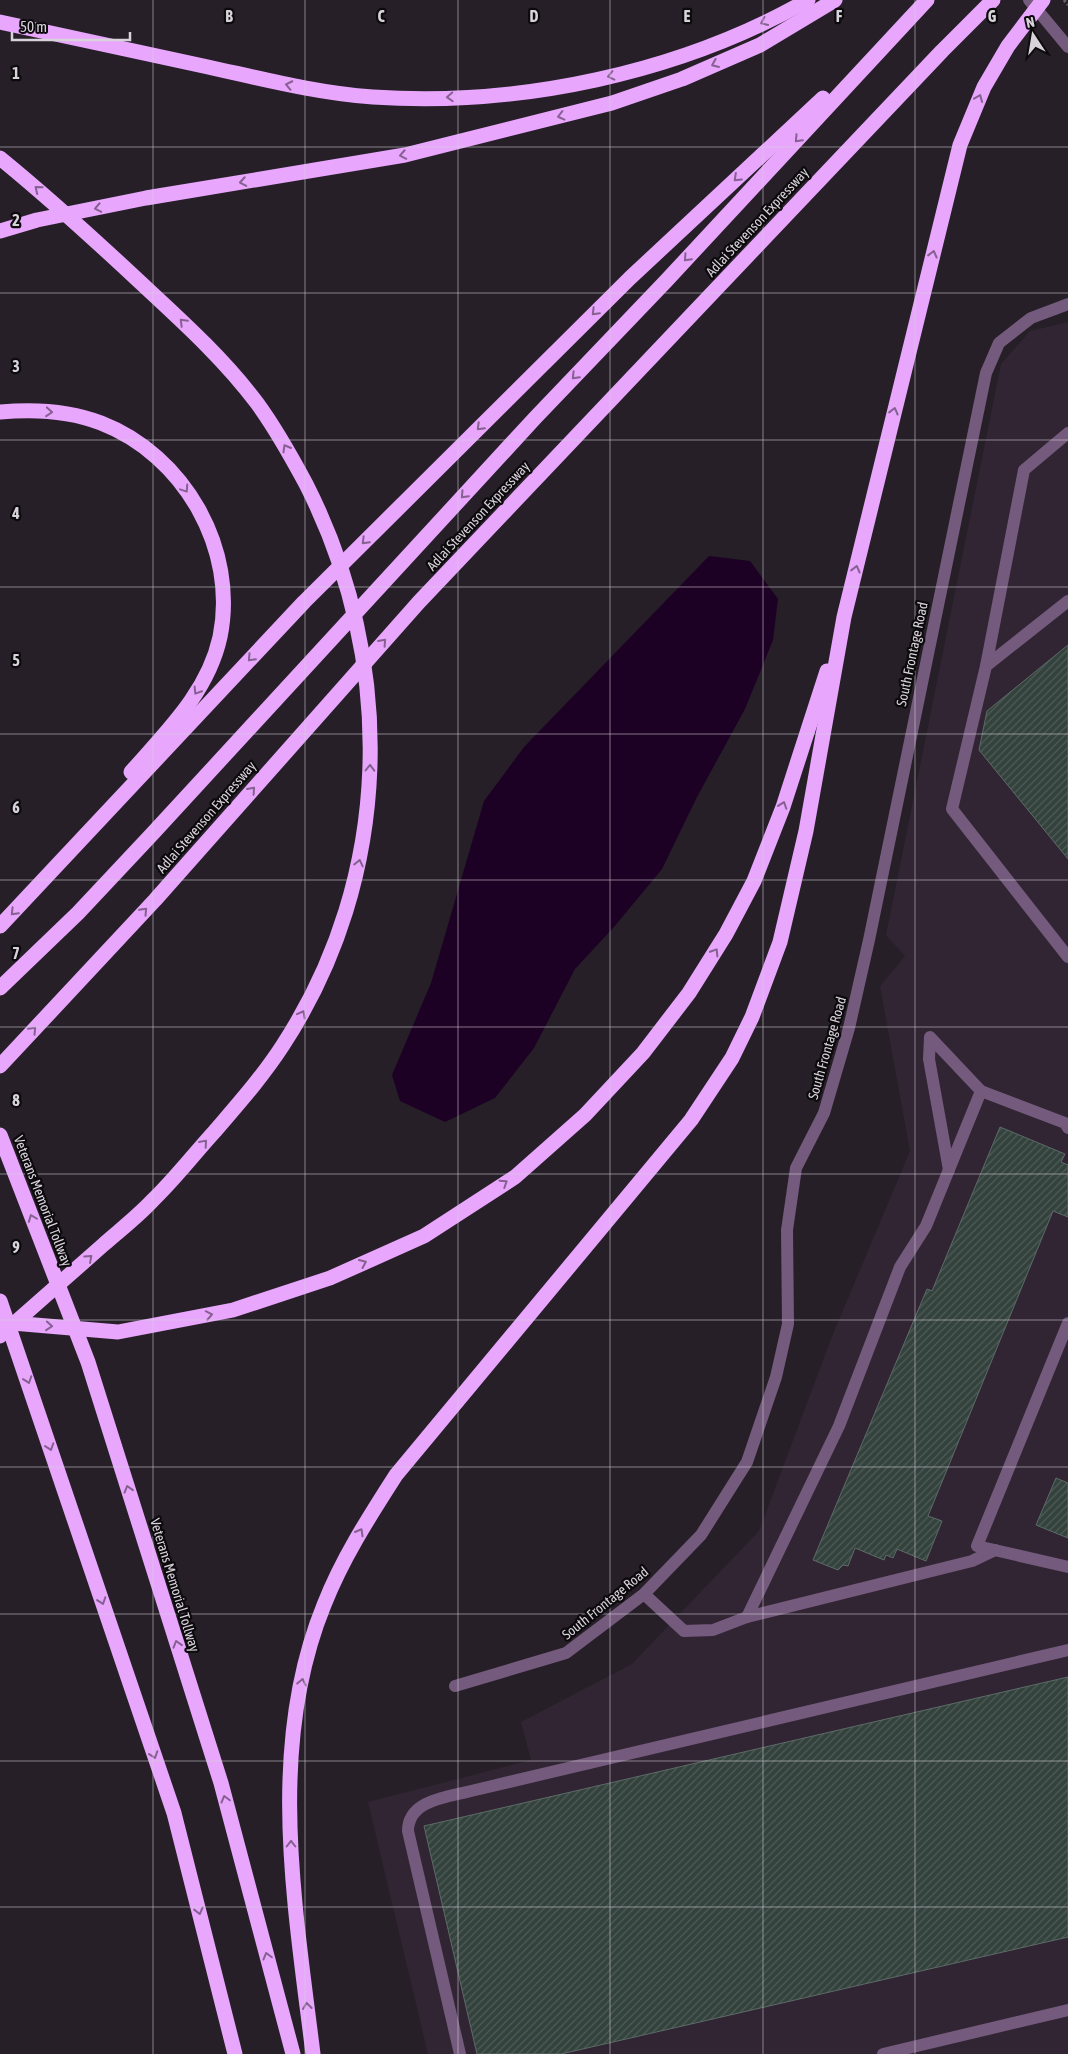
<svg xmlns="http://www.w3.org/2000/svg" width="1068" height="2054" viewBox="0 0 1068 2054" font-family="'Asap Condensed',sans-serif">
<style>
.built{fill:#312534}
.water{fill:#1d0125}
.building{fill:url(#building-hatch);stroke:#5c6c67}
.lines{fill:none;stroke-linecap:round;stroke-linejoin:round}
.path{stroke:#665f68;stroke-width:3;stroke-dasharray:2.5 2.5;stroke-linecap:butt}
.minor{stroke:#745a7c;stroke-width:12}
.highway{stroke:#e8a6fd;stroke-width:15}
.oneway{stroke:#856091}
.grid{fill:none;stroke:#d8d3da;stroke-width:1;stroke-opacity:0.55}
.labels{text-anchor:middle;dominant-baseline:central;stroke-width:4.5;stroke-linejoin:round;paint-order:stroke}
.street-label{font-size:14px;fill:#d8d3da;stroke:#0d0a0e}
.grid-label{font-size:16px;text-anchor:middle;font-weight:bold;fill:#d8d3da;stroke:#0d0a0e;stroke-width:4.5;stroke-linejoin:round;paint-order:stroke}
</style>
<defs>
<pattern id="building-hatch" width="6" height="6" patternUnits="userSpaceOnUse" patternTransform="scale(1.25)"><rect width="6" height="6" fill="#33423d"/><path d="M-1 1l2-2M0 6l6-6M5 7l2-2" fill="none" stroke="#505c58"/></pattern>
</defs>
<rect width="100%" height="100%" fill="#261f28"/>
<path class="built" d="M1068,322V2054H428L368,1802L531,1760L521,1722L632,1664L759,1531L831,1339L910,1151L880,986L905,956L886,935L1001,364L1030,331Z"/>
<path class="water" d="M709,556L750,561L778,599L773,640L745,709L697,797L662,869L614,927L575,969L534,1048L495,1098L445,1122L400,1101L392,1075L431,983L484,801L524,747Z"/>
<g class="building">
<path d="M1068,645V859L979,750L987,711Z"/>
<path d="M1000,1127L1065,1154L1061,1162L1068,1165V1217L1053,1211L928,1516L942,1521L926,1561L897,1549L893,1558L886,1555L884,1560L855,1548L848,1566L843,1565L838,1570L813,1560L927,1289L932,1291Z"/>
<path d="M1056,1478L1068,1483V1538L1036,1525Z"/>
<path d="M1068,1677V1937L561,2054H477L424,1826Z"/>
</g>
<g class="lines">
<path class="path" d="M1064,0L1068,5"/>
<g class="minor">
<path d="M1029,0L1068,47"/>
<path d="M1068,601L986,666L952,809L1068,957"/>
<path d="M986,666L1024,470L1068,433"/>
<path d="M949,1170L929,1059L930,1037L981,1091"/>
<path d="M1068,1323L977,1546L1068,1567"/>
<path d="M644,1594L684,1631L713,1630L747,1617L972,1561L995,1550"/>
<path d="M747,1617L839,1426L900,1267L926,1226L981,1091L1065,1123L1068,1128"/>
<path d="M455,1686L566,1653L644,1594L701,1535L747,1462L776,1377L788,1324L787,1230L796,1168L824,1113L849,1028L869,940L986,373L999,343L1031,318L1068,304"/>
<path d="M460,2054L408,1831C408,1800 448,1797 471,1791L1068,1650"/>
<path d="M883,2054L1068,2010"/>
</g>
<g class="highway">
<path d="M0,22C69,37 139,52 208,67C263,79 317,93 373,97C519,107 680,73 808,0"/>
<path d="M0,158C49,198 95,240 141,283C182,321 224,359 257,403C276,429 291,456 306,484C397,663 393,876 283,1045C263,1076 239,1103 215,1131C194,1154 175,1179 152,1201C137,1217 120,1230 103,1245C69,1275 34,1306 0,1336"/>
<path d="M0,231L37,220L146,198L405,155L612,103L682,79L760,45L835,0"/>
<path d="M0,412C33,409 70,411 101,423C184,455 238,549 220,637C208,692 167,731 131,772"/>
<path d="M0,926L304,602L630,278L823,98"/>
<path d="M0,988L78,913L154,832L535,418L666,281L927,0"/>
<path d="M0,1066L155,900L419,602L942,51L993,0"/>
<path d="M0,1135L88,1362L221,1783L293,2054"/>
<path d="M0,1301L174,1813L235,2054"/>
<path d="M0,1322L118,1332L233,1310L330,1278L424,1236L515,1177L585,1115L643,1053L689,993L726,934L754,881L783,807L827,671"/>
<path d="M313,2054C295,1906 266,1747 324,1605C342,1559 369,1517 396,1475L691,1120L732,1058L752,1017L780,942L806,831L844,617L960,145L984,87L1008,46L1043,0"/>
</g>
</g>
<defs><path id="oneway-chevron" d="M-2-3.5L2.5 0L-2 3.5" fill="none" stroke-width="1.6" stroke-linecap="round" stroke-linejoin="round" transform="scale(1.25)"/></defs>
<g class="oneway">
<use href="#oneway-chevron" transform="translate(764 22) rotate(155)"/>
<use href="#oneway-chevron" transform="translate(715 64) rotate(157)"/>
<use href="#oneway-chevron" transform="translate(611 76) rotate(167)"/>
<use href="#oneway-chevron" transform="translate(289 85) rotate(-168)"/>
<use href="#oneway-chevron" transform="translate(450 97) rotate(177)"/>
<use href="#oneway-chevron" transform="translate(979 98) rotate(-68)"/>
<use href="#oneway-chevron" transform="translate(561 116) rotate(166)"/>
<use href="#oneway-chevron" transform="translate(798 139) rotate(133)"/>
<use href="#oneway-chevron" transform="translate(403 155) rotate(169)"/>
<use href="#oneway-chevron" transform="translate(737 178) rotate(137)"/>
<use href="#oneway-chevron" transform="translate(243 182) rotate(170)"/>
<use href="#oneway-chevron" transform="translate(38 189) rotate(-141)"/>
<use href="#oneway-chevron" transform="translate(98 208) rotate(169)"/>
<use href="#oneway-chevron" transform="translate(933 254) rotate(-76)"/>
<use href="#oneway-chevron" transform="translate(687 258) rotate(133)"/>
<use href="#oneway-chevron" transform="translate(595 312) rotate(135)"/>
<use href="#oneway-chevron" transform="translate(183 322) rotate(-135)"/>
<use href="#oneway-chevron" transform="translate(575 376) rotate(134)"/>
<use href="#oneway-chevron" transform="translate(894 411) rotate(-76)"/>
<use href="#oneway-chevron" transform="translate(49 412) rotate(5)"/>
<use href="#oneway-chevron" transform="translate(480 427) rotate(135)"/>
<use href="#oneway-chevron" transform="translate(286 448) rotate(-120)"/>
<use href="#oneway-chevron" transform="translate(185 489) rotate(56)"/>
<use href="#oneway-chevron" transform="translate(464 495) rotate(133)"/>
<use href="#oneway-chevron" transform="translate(365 541) rotate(135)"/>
<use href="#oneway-chevron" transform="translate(856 569) rotate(-76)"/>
<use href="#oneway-chevron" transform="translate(383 642) rotate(-48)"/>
<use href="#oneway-chevron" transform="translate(251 658) rotate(133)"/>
<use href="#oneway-chevron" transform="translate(197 691) rotate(122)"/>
<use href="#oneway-chevron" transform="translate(370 768) rotate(-89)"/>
<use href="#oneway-chevron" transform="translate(252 790) rotate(-48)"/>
<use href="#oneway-chevron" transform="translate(783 805) rotate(-71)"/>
<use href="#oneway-chevron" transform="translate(359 863) rotate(-77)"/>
<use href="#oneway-chevron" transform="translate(144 911) rotate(-47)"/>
<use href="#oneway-chevron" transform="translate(14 912) rotate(134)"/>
<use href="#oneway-chevron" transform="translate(715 952) rotate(-58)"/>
<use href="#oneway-chevron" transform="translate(302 1014) rotate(-62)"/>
<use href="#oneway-chevron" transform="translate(33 1030) rotate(-47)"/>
<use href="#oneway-chevron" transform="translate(204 1143) rotate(-49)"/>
<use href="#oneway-chevron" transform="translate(504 1183) rotate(-33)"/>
<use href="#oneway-chevron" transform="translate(32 1218) rotate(-111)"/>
<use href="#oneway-chevron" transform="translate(89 1258) rotate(-42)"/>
<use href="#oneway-chevron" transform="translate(363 1263) rotate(-24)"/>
<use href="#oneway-chevron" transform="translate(209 1315) rotate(-11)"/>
<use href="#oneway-chevron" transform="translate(49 1326) rotate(5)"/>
<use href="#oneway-chevron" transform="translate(28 1380) rotate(71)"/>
<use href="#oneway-chevron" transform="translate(50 1447) rotate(71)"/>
<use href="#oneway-chevron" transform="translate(128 1489) rotate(-107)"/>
<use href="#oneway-chevron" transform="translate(360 1532) rotate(-60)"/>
<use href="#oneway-chevron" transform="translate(102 1601) rotate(71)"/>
<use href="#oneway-chevron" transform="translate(177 1644) rotate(-107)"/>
<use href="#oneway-chevron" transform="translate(302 1682) rotate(-78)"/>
<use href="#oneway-chevron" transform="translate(154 1755) rotate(71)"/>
<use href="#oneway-chevron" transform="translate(225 1799) rotate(-105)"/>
<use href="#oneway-chevron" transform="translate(291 1844) rotate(-90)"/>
<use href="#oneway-chevron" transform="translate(199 1911) rotate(76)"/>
<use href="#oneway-chevron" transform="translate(267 1956) rotate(-105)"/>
<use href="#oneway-chevron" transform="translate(307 2006) rotate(-97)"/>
</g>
<path class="grid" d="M153,0V2054M305,0V2054M458,0V2054M610,0V2054M763,0V2054M915,0V2054M0,147H1068M0,293H1068M0,440H1068M0,587H1068M0,734H1068M0,880H1068M0,1027H1068M0,1174H1068M0,1320H1068M0,1467H1068M0,1614H1068M0,1761H1068M0,1907H1068"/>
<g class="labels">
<g class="street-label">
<text transform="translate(757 222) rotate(-47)">Adlai Stevenson Expressway</text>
<text transform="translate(478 516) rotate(-47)">Adlai Stevenson Expressway</text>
<text transform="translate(912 654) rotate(-78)">South Frontage Road</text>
<text transform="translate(206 817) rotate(-49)">Adlai Stevenson Expressway</text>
<text transform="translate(827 1048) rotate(-74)">South Frontage Road</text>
<text transform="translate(43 1201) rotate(69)">Veterans Memorial Tollway</text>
<text transform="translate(175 1585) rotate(73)">Veterans Memorial Tollway</text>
<text transform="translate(605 1603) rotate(-39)">South Frontage Road</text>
</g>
</g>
<g class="grid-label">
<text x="229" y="22">B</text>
<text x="381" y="22">C</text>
<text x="534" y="22">D</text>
<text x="687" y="22">E</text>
<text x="839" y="22">F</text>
<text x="992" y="22">G</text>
<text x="16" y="79">1</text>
<text x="16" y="226">2</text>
<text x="16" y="372">3</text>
<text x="16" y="519">4</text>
<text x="16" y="666">5</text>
<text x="16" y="813">6</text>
<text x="16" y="959">7</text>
<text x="16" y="1106">8</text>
<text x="16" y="1253">9</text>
</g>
<g transform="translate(1033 35) rotate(348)" stroke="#0d0a0e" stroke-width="4" paint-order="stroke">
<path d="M0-4L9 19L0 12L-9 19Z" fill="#d8d3da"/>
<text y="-8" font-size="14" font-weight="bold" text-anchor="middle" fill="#d8d3da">N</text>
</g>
<path d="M12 32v8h118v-8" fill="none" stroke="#d8d3da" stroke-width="2.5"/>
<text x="20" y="32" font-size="15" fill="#d8d3da" stroke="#0d0a0e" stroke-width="4" paint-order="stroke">50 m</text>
</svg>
